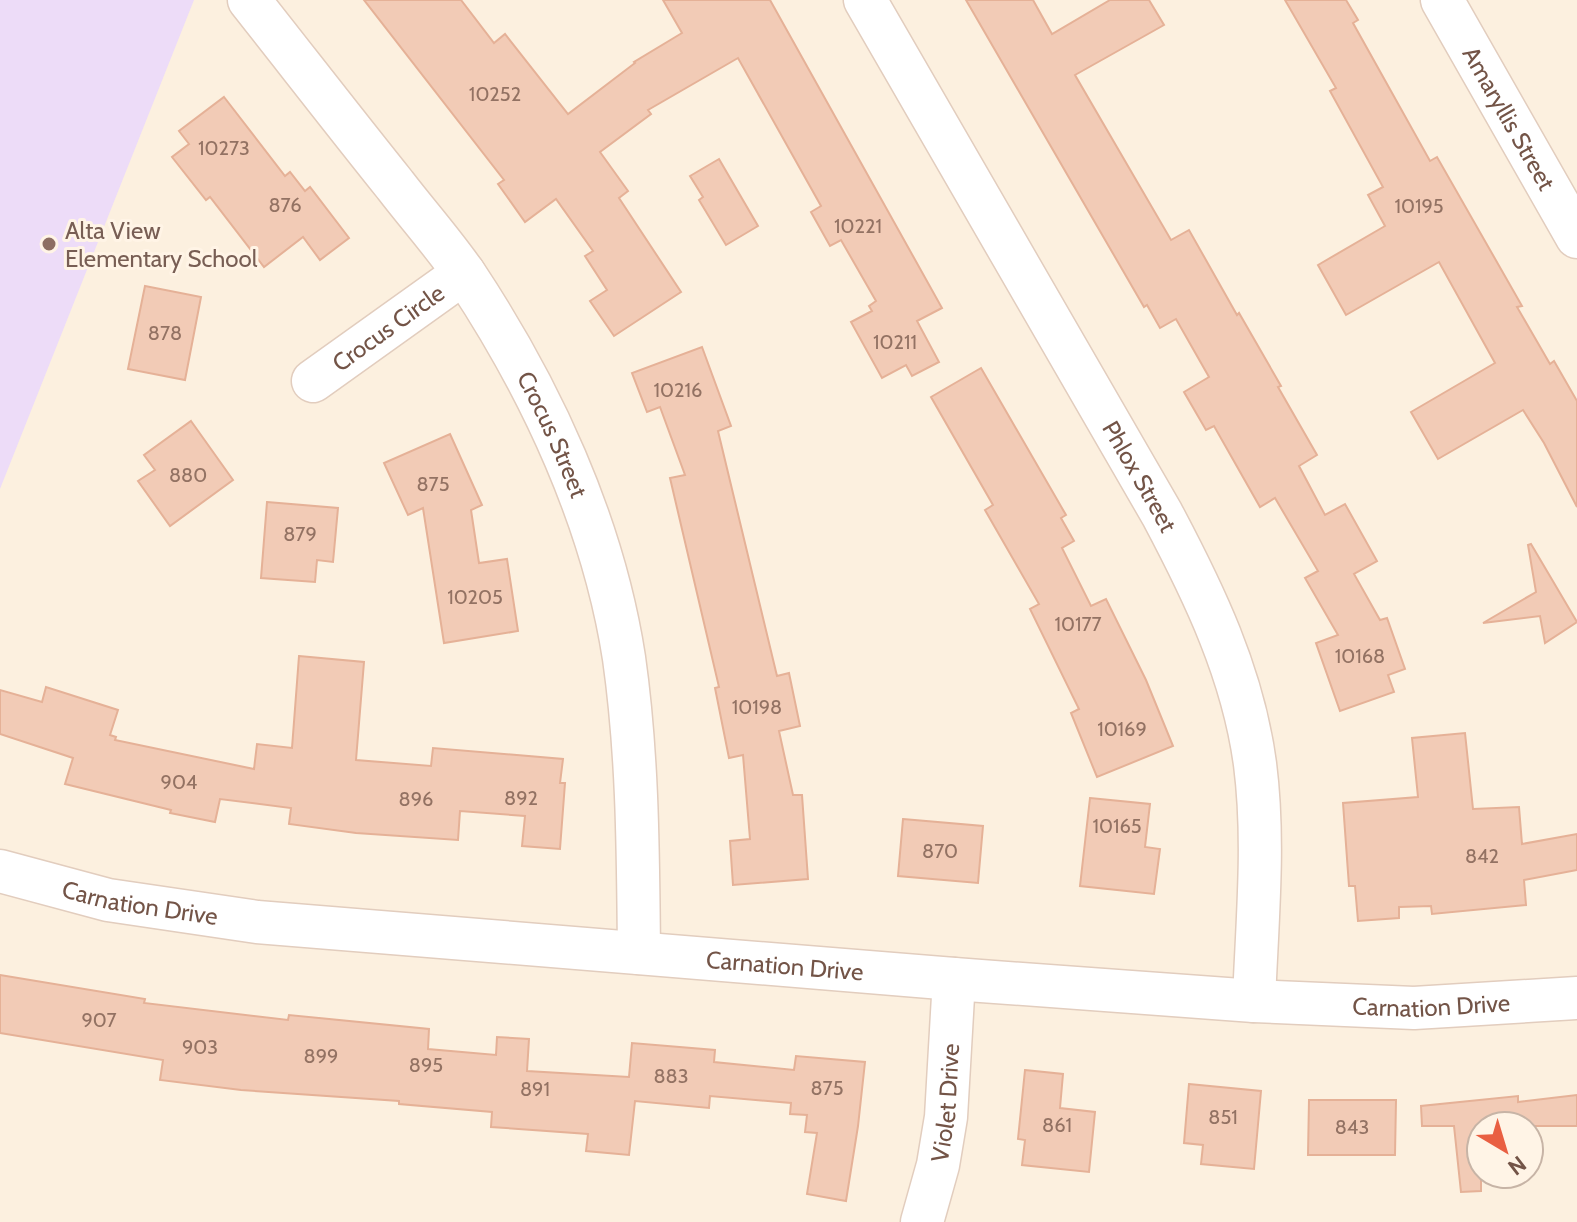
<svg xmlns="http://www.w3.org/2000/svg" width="1577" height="1222" viewBox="0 0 1577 1222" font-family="Cabin,sans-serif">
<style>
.education{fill:#eddcf8}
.building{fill:#f2cbb6;stroke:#e5b197;stroke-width:2}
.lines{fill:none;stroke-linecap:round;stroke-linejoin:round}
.minor-casing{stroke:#e2cdbe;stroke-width:45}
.minor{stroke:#fff;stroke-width:42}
.education-dot{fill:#8d6e63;stroke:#fff4e6;stroke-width:3}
.labels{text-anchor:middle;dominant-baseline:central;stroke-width:6;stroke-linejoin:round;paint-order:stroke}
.number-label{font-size:20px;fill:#937263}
.street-label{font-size:24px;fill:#735447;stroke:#fff4e6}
.education-label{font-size:24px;fill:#785e54;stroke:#fff4e6;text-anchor:start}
</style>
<rect width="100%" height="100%" fill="#fcf0df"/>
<path class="education" d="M0,0H194L0,489Z"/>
<g class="building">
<path d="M364,0H461L494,43L505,34L568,114L635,63L634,62L682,33L663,0H770L942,308L917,321L939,362L912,376L906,365L882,378L851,322L872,311L869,306L876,301L841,240L830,246L811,212L821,206L738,58L648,110L651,114L600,152L628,191L619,198L681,292L614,336L590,301L607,290L585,256L593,251L556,199L525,222L498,184L504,180Z"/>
<path d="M966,0H1033L1052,34L1110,0H1149L1164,25L1075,75L1171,240L1189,230L1237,315L1239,313L1281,386L1278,387L1317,455L1299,466L1325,515L1345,504L1377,561L1354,574L1380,620L1387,618L1405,669L1388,675L1394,692L1340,711L1316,643L1338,635L1305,578L1318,571L1275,498L1260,507L1214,426L1206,430L1184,392L1209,377L1176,319L1160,328L1147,305L1144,307Z"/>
<path d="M1285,0H1346L1358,20L1353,23L1430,161L1437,157L1522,306L1517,307L1550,364L1554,361L1577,401V507L1544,443L1523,410L1438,459L1411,412L1495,363L1439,262L1346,315L1318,265L1385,226L1368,195L1383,187L1330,91L1336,88Z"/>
<path d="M224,97L285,176L290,172L305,191L310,187L349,238L320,260L303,237L264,267L210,197L206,200L172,157L189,144L179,131Z"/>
<path d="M719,159L758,226L726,245L699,200L703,197L690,176Z"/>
<path d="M145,286L201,297L185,380L128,369Z"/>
<path d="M702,347L731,426L718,431L777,676L789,673L800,726L779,731L793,795H802L808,879L733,885L730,841L750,839L743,755L729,758L715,688L719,687L670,478L685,475L660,407L647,412L632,373Z"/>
<path d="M981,368L1066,515L1061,518L1074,541L1062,548L1091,606L1106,599L1146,680L1173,746L1097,777L1071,713L1079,709L1030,609L1039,604L985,510L993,505L931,397Z"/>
<path d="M191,421L233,480L170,526L138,481L155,470L144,455Z"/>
<path d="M450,434L482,505L471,510L479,563L507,559L518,631L444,643L423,508L408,515L384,463Z"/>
<path d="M267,502L338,508L333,562L317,560L315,582L261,578Z"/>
<path d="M1531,544L1577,622L1545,643L1540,616L1483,623L1536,592L1528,545Z"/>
<path d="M299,656L364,662L356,760L431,766L433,748L563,759L560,783H565L560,849L522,846L525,816L460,811L458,840L356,833L289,824L291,808L220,799L215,822L170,813L171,810L65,784L73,758L0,734V690L42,702L46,687L118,710L110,735L116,737L115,740L254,769L257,744L292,748Z"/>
<path d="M1465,733L1473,809L1519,807L1522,844L1577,834V870L1524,880L1526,905L1432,914L1431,906L1399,907V918L1358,921L1355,886H1349L1343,803L1418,797L1412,738Z"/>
<path d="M1090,798L1150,804L1145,847L1160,849L1154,894L1080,886Z"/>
<path d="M903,819L983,826L978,883L898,876Z"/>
<path d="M0,975L145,999L144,1003L288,1020L289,1015L429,1029L428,1049L496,1055L497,1037L529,1039L527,1071L629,1077L632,1043L715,1050L714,1062L794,1070L796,1056L865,1062L858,1126L846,1201L807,1194L817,1133L805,1132L807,1115L790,1114L791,1103L710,1096L709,1108L635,1101L629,1155L586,1151L588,1134L491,1127L492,1112L399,1104V1101L241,1090L160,1080L163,1060L0,1033Z"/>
<path d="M1025,1070L1063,1074L1060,1108L1095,1112L1089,1172L1022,1165L1025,1140L1018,1139Z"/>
<path d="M1189,1084L1261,1091L1254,1169L1201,1164L1203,1145L1184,1143Z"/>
<path d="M1577,1095V1126H1481V1191L1461,1192L1454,1126H1422L1421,1106L1518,1096V1102Z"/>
<path d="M1309,1100H1396L1395,1155H1308Z"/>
</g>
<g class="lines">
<defs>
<g id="minor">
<path id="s1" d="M249,0C298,62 346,124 395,185C418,215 444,244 466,276C541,389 603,522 624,658C638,756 638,855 639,953"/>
<path id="s2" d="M865,0L1162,514C1204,593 1243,674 1255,764C1265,841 1257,923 1254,1001"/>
<path id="s3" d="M1442,0L1577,237"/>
<path id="s4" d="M313,381L464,273"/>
<path id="s5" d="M0,871L108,900L257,922L954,979L1254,1001L1414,1008L1577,998"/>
<path id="s6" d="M922,1222L938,1165L946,1117L954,979"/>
</g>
</defs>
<use href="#minor" class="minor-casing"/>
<use href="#minor" class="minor"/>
</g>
<circle class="education-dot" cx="49" cy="244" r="8"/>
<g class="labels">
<g class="number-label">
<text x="495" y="94">10252</text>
<text x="224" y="148">10273</text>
<text x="285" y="205">876</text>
<text x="1419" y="206">10195</text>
<text x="858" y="226">10221</text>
<text x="165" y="333">878</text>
<text x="895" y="342">10211</text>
<text x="678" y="390">10216</text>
<text x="188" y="475">880</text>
<text x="433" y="484">875</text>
<text x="300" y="534">879</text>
<text x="475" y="597">10205</text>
<text x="1078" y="624">10177</text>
<text x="1360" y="656">10168</text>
<text x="757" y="707">10198</text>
<text x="1122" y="729">10169</text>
<text x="179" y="782">904</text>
<text x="521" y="798">892</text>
<text x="416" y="799">896</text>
<text x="1117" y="826">10165</text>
<text x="940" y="851">870</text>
<text x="1482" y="856">842</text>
<text x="99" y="1020">907</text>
<text x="200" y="1047">903</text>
<text x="321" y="1056">899</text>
<text x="426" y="1065">895</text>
<text x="671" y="1076">883</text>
<text x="827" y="1088">875</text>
<text x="535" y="1089">891</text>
<text x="1223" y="1117">851</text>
<text x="1057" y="1125">861</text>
<text x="1352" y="1127">843</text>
</g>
<g class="street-label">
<text stroke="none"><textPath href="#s3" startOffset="136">Amaryllis Street</textPath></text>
<text stroke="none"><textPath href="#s4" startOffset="92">Crocus Circle</textPath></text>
<text stroke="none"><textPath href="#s1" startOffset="532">Crocus Street</textPath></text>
<text stroke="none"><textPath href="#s2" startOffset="550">Phlox Street</textPath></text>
<text stroke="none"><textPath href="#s5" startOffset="144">Carnation Drive</textPath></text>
<text stroke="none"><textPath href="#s5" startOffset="792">Carnation Drive</textPath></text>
<text stroke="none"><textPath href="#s5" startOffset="1440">Carnation Drive</textPath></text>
<text stroke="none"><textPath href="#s6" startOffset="122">Violet Drive</textPath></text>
</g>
<g class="education-label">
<text x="65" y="230">Alta View<tspan x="65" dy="28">Elementary School</tspan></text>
</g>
</g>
<g transform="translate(1505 1150) rotate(142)"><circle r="38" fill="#fff4e6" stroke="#c7b4a6" stroke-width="2"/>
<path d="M0-6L14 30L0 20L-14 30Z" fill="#e95f42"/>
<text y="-12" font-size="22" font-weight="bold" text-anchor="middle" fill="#735447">N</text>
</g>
</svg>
